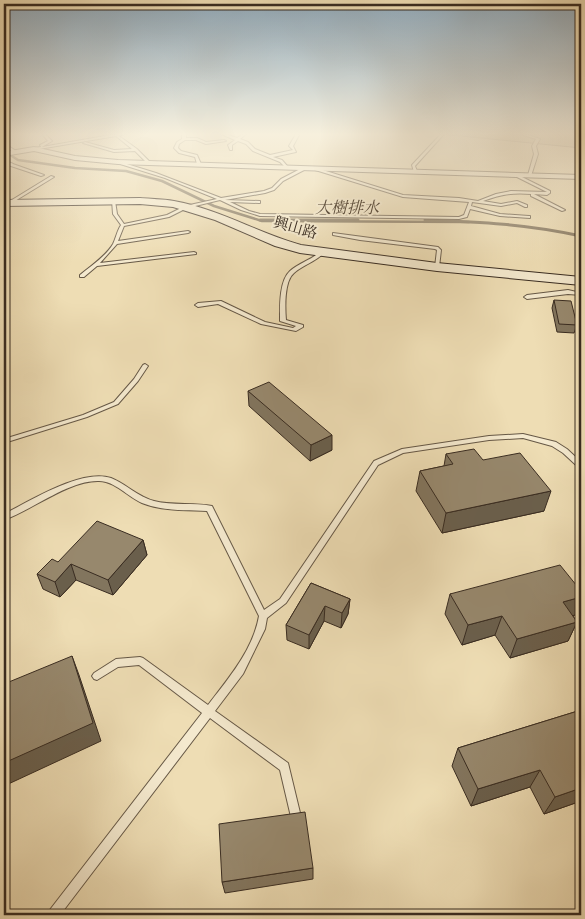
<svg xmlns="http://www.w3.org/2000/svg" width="585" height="919" viewBox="0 0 585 919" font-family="'Sorts Mill Goudy','Noto Serif TC',serif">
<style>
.green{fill:#cfbf9b;stroke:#84765e}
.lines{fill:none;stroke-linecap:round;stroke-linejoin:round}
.stream-far1{stroke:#80725b;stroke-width:2.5}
.stream{stroke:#80725b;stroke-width:3}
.lane-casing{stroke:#665846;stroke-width:2}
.street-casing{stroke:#665846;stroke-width:2}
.secondary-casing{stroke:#392c21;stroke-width:2}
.lane{fill:#f4e9ce;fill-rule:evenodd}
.street{fill:#f4e9ce;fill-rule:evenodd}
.secondary{fill:#f4e9ce;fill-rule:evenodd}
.wall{fill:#82755e;stroke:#392c21}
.shaded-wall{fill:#6a5f4c;stroke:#392c21}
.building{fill:#97886d;stroke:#392c21}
.labels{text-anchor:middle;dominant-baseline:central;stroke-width:4;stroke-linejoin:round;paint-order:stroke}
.far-street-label{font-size:15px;fill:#392c21;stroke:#f4e9ce}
.far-water-label{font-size:16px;font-style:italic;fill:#5d4f3e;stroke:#f4e9ce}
</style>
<rect width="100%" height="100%" fill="#eeddb4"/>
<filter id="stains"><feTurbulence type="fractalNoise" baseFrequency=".004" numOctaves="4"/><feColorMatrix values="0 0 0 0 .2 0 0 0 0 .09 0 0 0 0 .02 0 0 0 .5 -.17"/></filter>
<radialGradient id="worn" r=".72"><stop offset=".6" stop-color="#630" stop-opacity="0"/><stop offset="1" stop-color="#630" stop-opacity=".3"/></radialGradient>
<path class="green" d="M441,134H581V148Z"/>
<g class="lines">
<path class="stream-far1" d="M4,151L18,160L75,168L126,171L162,181L214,206L262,221L469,222"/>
<g class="stream">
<path d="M260,220H358"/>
<path d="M425,220C480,222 527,224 581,236"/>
</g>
<defs>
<g id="lane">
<path d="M42,134H45L52,141L42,147L116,134H124L119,136L137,149L150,162L147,163L135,151L114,152L83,143L85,142L114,150L132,149L116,136L33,150V148L41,147L40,145L48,141Z"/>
<path d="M182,134H186V138H197L206,142L224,140L226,141L206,144L196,140H185L179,144L178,148L181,151L197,155L201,164L199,165L197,164L195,157L179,153L174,148L177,142L182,139Z"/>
<path d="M221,134H226L237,138L243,134H246L240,139L248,142L255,149L270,155L293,150L289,146L296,134L299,135L293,146L296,152L273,157L282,160L288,167L286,168L280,162L253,151L246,144L238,141L232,145V150H230L228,145L235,140Z"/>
<path d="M441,134H444L415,166L417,171L414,172L412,165Z"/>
<path d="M520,134H525L540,139L536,146L538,154L531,176L528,175L534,154L532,146L536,139Z"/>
<path d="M4,143L16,151V153H14L4,145Z"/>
<path d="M117,161L156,173L221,198L264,191L272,188L281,179L304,167H306V169L283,181L274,190L265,193L225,200L260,201V203H259L230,202L249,211L260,214L459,217L464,215L469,202L403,197L312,169V167H313L403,195L459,198L478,201L496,194L511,191L547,192L515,176L514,175L516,174L550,191V193L547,195L534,194L565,210L562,211L531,196V194C512,192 500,195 483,201L501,204L517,201L527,205V207H525L517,203L501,206L472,202L471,206L500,214L529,216H530V218L500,216L470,209L467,217L459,219L260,216L241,210L220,200L187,208L169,217L124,226L118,241L188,231L190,232L188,233L117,244L100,263L194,252L196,253V254L97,266L84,277H80V275C91,266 106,256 113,244C116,238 117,231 121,225L113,214L112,200L115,201L117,214L124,224L167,215L185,206L217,199L165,178L117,163Z"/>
<path d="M8,163H10L44,175L41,176L8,165Z"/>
<path d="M51,176L54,177L10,204L7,203Z"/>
<path d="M333,233L438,247L441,250L439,267L437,268L435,267L437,250L435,249L360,240L333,235Z"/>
<path d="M320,252L324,253C315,262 303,265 294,273C284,281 285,308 286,320L303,325V327L296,331L261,324L218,304L198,307L195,305L198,303L221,301L265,322L293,328L296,326L280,321C280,307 279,281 290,271C299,263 311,260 320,252Z"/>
<path d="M568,290L581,293V295L568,294L527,299L524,297L527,295Z"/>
<path d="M145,364L148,366L138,381L118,404L87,417L4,443V439L83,415L114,402L134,379L143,365Z"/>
<path d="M523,434L556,442L567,449L581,462V470H579L576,465L563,453L552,446L523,438L489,440L403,453L378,465L286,603L267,618L265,629L243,674L215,711L288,763L301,817L300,821L296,822L292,821L291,817L280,770L210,718L60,915H47L49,911L202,713L139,665L118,667L97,680L94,679L92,676L94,673L116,659L140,657L143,658L208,705C228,679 253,650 259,616L207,511C185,510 162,511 142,503C128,497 115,481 99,481C69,480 32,510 4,520V514C30,501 82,468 111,478C126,484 138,497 154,501C173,506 193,502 212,506L264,610L280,599L374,461L402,449L489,436Z"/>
</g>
<g id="street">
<path d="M34,147L75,156L118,160L581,175V179L118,164L75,160L34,151L4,156V152Z"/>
<path d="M4,160L13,164L4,169Z"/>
</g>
<path id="secondary" d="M140,198C151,199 163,199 174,201C219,209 258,233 301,245L437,263L581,277V285L437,271L300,253L275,246L215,220L173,207L140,204L4,206V200Z"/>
</defs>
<use href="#lane" class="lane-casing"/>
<use href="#street" class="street-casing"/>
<use href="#secondary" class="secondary-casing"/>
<use href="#lane" class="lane"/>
<use href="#street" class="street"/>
<use href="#secondary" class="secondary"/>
</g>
<g class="wall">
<path d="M580,288H581V311L578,297Z"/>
<path d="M554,300L577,325L574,333L557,332L552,308Z"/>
<path d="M248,391L332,450L310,461L249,406Z"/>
<path d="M446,454L483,460L544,511L442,533L416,491L420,471L444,466Z"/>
<path d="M143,540L147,555L113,595L76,580L60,597L43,589L37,574L58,562Z"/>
<path d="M311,583L350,599L348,614L341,628L324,621L309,649L287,640L286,625Z"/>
<path d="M581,591V603L575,615L573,616L577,622L568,641L510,658L495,635L462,645L445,614L450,594Z"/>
<path d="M581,710V801L544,814L530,787L471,806L452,766L458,748Z"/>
<path d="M313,868V879L225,893L222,882Z"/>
</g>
<g class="shaded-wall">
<path d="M332,435V450L310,461L311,445Z"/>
<path d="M551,491L544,511L442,533L446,513Z"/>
<path d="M143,540L147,555L113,595L108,580Z"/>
<path d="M71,564L76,580L60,597L55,582Z"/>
<path d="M581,597V603L575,615L554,622L563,602Z"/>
<path d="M350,599L348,614L341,628L342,613Z"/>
<path d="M325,606L324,621L309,649V635Z"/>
<path d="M502,616L495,635L462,645L468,625Z"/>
<path d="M577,622L568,641L510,658L517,639Z"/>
<path d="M72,656L79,675L101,741L4,786V763Z"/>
<path d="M540,770L530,787L471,806L478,789Z"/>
<path d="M581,788V801L544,814L555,797Z"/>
</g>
<g class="building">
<path d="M554,300L571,301L577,325L559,324Z"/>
<path d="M269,382L332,435L311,445L248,391Z"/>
<path d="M474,449L483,460L520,453L551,491L446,513L420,471L453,464L446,454Z"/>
<path d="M97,521L143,540L108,580L71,564L55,582L37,574L52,559L58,562Z"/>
<path d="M560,565L581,591V597L563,602L577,622L517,639L502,616L468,625L450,594Z"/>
<path d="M311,583L350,599L342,613L325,606L309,635L286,625Z"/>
<path d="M72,656L93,723L4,763V684Z"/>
<path d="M581,710V788L555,797L540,770L478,789L458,748Z"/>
<path d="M305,812L313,868L222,882L219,824Z"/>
</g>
<linearGradient id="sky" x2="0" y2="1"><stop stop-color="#91acbf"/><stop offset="0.51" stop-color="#f7f0dd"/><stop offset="1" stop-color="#f7f0dd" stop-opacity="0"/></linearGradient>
<rect width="585" height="263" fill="url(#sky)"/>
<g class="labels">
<g class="far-street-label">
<text transform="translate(295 229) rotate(16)">興山路</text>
</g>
<g class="far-water-label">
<text x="347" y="209">大樹排水</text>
</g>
</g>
<rect width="585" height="919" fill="none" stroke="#eeddb4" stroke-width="20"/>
<rect x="5" y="5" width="575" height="909" fill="none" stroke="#392c21" stroke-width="2.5"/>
<rect x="10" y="10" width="565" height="899" fill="none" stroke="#392c21"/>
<rect width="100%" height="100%" filter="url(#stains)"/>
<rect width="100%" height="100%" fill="url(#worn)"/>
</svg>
